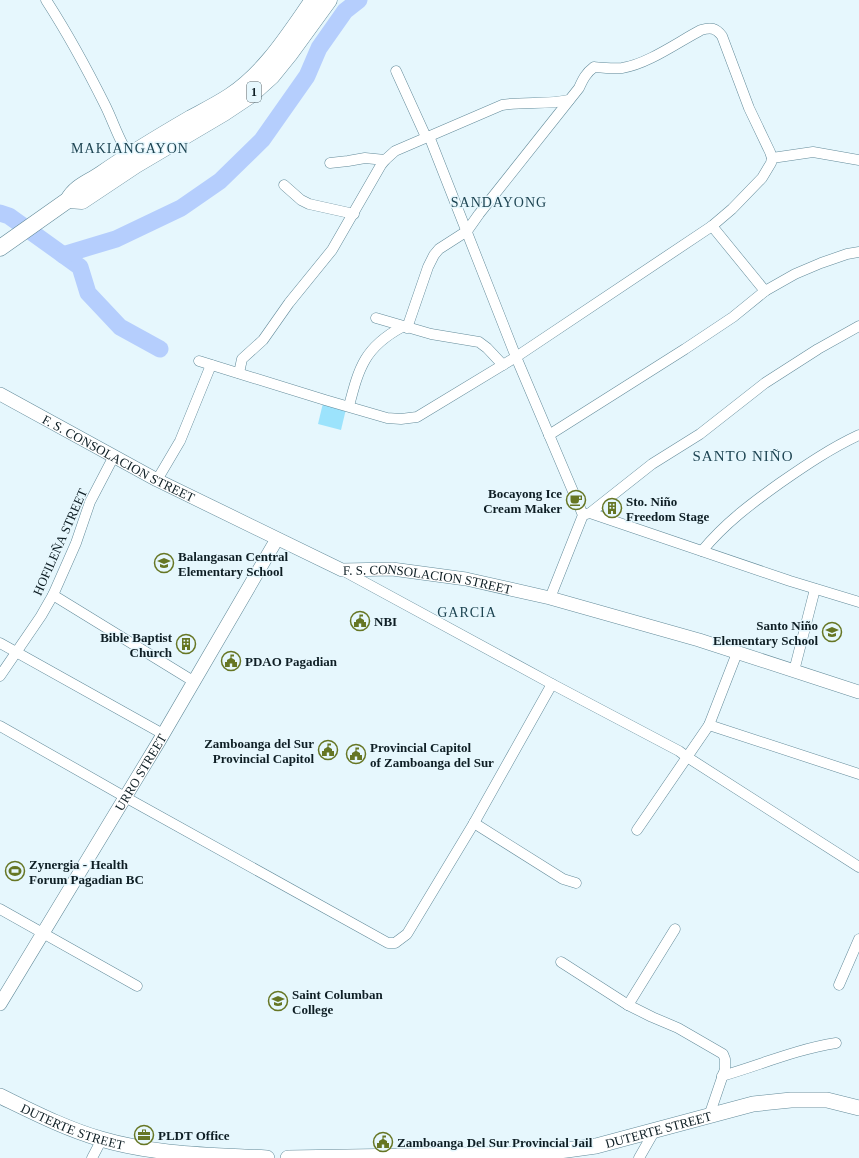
<svg xmlns="http://www.w3.org/2000/svg" width="859" height="1158" viewBox="0 0 859 1158" font-family="Georgia,serif">
<style>
.green{fill:#9ce3fc}
.lines{fill:none;stroke-linecap:round;stroke-linejoin:round}
.river{stroke:#b5cefd;stroke-width:17}
.minor-casing{stroke:#638b9a;stroke-width:11}
.tertiary-casing{stroke:#638b9a;stroke-width:14}
.secondary-casing{stroke:#638b9a;stroke-width:16}
.primary-casing{stroke:#638b9a;stroke-width:17}
.minor{stroke:#fff;stroke-width:10}
.tertiary{stroke:#fff;stroke-width:13}
.secondary{stroke:#fff;stroke-width:15}
.primary{stroke:#fff;stroke-width:16}
.labels{text-anchor:middle;dominant-baseline:central;stroke-width:3;stroke-linejoin:round;paint-order:stroke}
.shield{fill:#e6f7fd;stroke:#4f5f65;stroke-width:1}
.shield-label{font-size:12px;font-weight:bold;fill:#0e1e24}
.street-label{font-size:13px;fill:#0e1e24;stroke:#e6f7fd}
.poi-label{font-size:13px;font-weight:bold;fill:#0e1e24;stroke:#e6f7fd;text-anchor:start}
.neighbourhood-label{font-size:14px;letter-spacing:1px;fill:#1d4452;stroke:#e6f7fd}
.quarter-label{font-size:15px;letter-spacing:1px;fill:#1d4452;stroke:#e6f7fd}
</style>
<rect width="100%" height="100%" fill="#e6f7fd"/>
<path class="green" d="M323,403L346,409L341,430L318,424Z"/>
<g class="lines">
<g class="river">
<path d="M0,213L9,216L80,267L88,293L120,327L160,349"/>
<path d="M63,255L116,239L181,208L220,181L262,140L307,76L319,48L345,11L359,0"/>
</g>
<defs>
<g id="minor">
<path d="M46,0C68,34 87,69 105,105C114,123 120,144 132,160"/>
<path d="M396,71L426,137"/>
<path d="M429,136L516,357L583,515L550,598"/>
<path d="M772,158L813,152L859,160"/>
<path d="M330,163L348,161L365,158L385,160"/>
<path d="M284,185L301,200L309,204L354,214"/>
<path d="M712,226L765,291"/>
<path d="M376,318L431,334L479,342L487,348L503,365"/>
<path d="M199,361L325,400L387,418L401,419L417,417L516,357L712,226L732,209L762,178L771,163L772,158L770,152L749,108L722,36C716,28 711,27 701,30C678,42 648,64 622,68C613,69 604,68 594,67C586,73 583,79 579,88L479,214L467,231L439,249L434,255L428,267L407,328"/>
<path d="M239,373L242,359L263,340L289,303L332,250L381,165L385,160L395,151L502,105C524,101 547,105 569,100"/>
<path d="M349,406C359,367 365,347 402,327"/>
<path d="M549,435L685,349L733,317L765,291L795,274L821,263L847,254L859,252"/>
<path d="M157,480L180,441L211,365"/>
<path d="M590,513L790,581L859,602"/>
<path d="M583,515L590,513L652,464L700,434L765,383L818,349L859,326"/>
<path d="M702,551C725,523 752,503 780,483C806,465 831,448 859,435"/>
<path d="M342,570L552,684L679,751L687,757L859,867"/>
<path d="M53,595L193,681"/>
<path d="M0,643L163,734"/>
<path d="M794,671L815,589"/>
<path d="M0,676L41,616L53,595L76,543L90,502L114,456"/>
<path d="M709,725L859,774"/>
<path d="M0,726L125,797L388,943H395L407,934L474,823L552,684"/>
<path d="M474,823L563,879L576,883"/>
<path d="M637,830L709,725L737,653"/>
<path d="M0,909L137,986"/>
<path d="M561,962L628,1005L652,1017L678,1028L723,1054L725,1059V1069L709,1116"/>
<path d="M839,985L859,939"/>
<path d="M628,1005L675,929"/>
<path d="M722,1076C760,1065 797,1049 836,1043"/>
<path d="M92,1158L102,1139"/>
<path d="M639,1158L655,1130"/>
</g>
<g id="tertiary">
<path id="s1" d="M0,394L157,480L342,570L392,569L466,579L550,598L699,640L859,692"/>
<path id="s2" d="M0,1004L158,743L277,539"/>
</g>
<g id="secondary">
<path id="s3" d="M0,1096C33,1112 66,1129 101,1139C155,1155 212,1155 267,1158"/>
<path id="s4" d="M288,1158L533,1154L567,1150L596,1146L753,1104L791,1100H827L859,1108"/>
</g>
<g id="primary">
<path d="M68,200L82,201L136,165L224,113L251,95L272,76L289,55L329,0"/>
<path d="M0,248L68,200C76,186 88,183 101,174C130,154 160,136 191,118C204,111 218,104 230,96C266,72 289,34 313,0"/>
</g>
</defs>
<use href="#minor" class="minor-casing"/>
<use href="#tertiary" class="tertiary-casing"/>
<use href="#secondary" class="secondary-casing"/>
<use href="#primary" class="primary-casing"/>
<use href="#minor" class="minor"/>
<use href="#tertiary" class="tertiary"/>
<use href="#secondary" class="secondary"/>
<use href="#primary" class="primary"/>
</g>
<defs>
<symbol id="cafe-ring" viewBox="-11 -11 22 22"><circle r="9.5" fill="#e6f7fd" stroke="#667624" stroke-width="1.5"/><path d="M-5.5-4.5H6V0H3Q3 3.5 0 3.5H-2.5Q-5.5 3.5-5.5 0ZM3-3.2v2h1.7v-2ZM-6 4.5H4V6H-6Z" fill="#667624"/></symbol>
<symbol id="building-ring" viewBox="-11 -11 22 22"><circle r="9.5" fill="#e6f7fd" stroke="#667624" stroke-width="1.5"/><path d="M-4-6H4V6H1V3H-1V6H-4ZM-2.5-4.3h1.7v1.8h-1.7ZM.8-4.3h1.7v1.8H.8ZM-2.5-1h1.7V.8h-1.7ZM.8-1h1.7V.8H.8Z" fill="#667624"/></symbol>
<symbol id="school-ring" viewBox="-11 -11 22 22"><circle r="9.5" fill="#e6f7fd" stroke="#667624" stroke-width="1.5"/><path d="M0-5L7-2L0 1L-7-2ZM-4 1L0 2.5L4 1V4Q0 6-4 4Z" fill="#667624"/></symbol>
<symbol id="civic-ring" viewBox="-11 -11 22 22"><circle r="9.5" fill="#e6f7fd" stroke="#667624" stroke-width="1.5"/><path d="M-.6-6.5H3V-4.5H.6V-3L4-1V1h2V6H-6V1h2V-1L-.6-3ZM-1.2 2.5V6h2.4V2.5Z" fill="#667624"/></symbol>
<symbol id="stadium-ring" viewBox="-11 -11 22 22"><circle r="9.5" fill="#e6f7fd" stroke="#667624" stroke-width="1.5"/><path d="M0-5a6.5 5 0 1 0 0 10a6.5 5 0 1 0 0-10ZM-3.5-1.8h7v3.6h-7Z" fill="#667624"/></symbol>
<symbol id="office-ring" viewBox="-11 -11 22 22"><circle r="9.5" fill="#e6f7fd" stroke="#667624" stroke-width="1.5"/><path d="M-6-3h4V-5.5h4V-3h4V5H-6ZM-1-4.5V-3h2v-1.5ZM-6 0V1H6V0Z" fill="#667624"/></symbol>
</defs>
<g fill-rule="evenodd">
<use href="#cafe-ring" x="565" y="489" width="22" height="22"/>
<use href="#building-ring" x="601" y="497" width="22" height="22"/>
<use href="#school-ring" x="153" y="552" width="22" height="22"/>
<use href="#civic-ring" x="349" y="610" width="22" height="22"/>
<use href="#school-ring" x="821" y="621" width="22" height="22"/>
<use href="#building-ring" x="175" y="633" width="22" height="22"/>
<use href="#civic-ring" x="220" y="650" width="22" height="22"/>
<use href="#civic-ring" x="317" y="739" width="22" height="22"/>
<use href="#civic-ring" x="345" y="743" width="22" height="22"/>
<use href="#stadium-ring" x="4" y="860" width="22" height="22"/>
<use href="#school-ring" x="267" y="990" width="22" height="22"/>
<use href="#office-ring" x="133" y="1124" width="22" height="22"/>
<use href="#civic-ring" x="372" y="1131" width="22" height="22"/>
</g>
<g class="labels">
<rect class="shield" x="247" y="82" width="14" height="20" rx="3"/>
<g class="shield-label">
<text x="254" y="92">1</text>
</g>
<g class="street-label">
<text stroke="none"><textPath href="#s1" startOffset="135">F. S. CONSOLACION STREET</textPath></text>
<text transform="translate(60 542) rotate(-66)">HOFILEÑA STREET</text>
<text stroke="none"><textPath href="#s1" startOffset="471">F. S. CONSOLACION STREET</textPath></text>
<text stroke="none"><textPath href="#s2" startOffset="271">URRO STREET</textPath></text>
<text stroke="none"><textPath href="#s3" startOffset="79">DUTERTE STREET</textPath></text>
<text stroke="none"><textPath href="#s4" startOffset="373">DUTERTE STREET</textPath></text>
</g>
<g class="poi-label">
<text x="562" y="493" text-anchor="end">Bocayong Ice<tspan x="562" dy="15">Cream Maker</tspan></text>
<text x="626" y="501">Sto. Niño<tspan x="626" dy="15">Freedom Stage</tspan></text>
<text x="178" y="556">Balangasan Central<tspan x="178" dy="15">Elementary School</tspan></text>
<text x="374" y="621">NBI</text>
<text x="818" y="625" text-anchor="end">Santo Niño<tspan x="818" dy="15">Elementary School</tspan></text>
<text x="172" y="637" text-anchor="end">Bible Baptist<tspan x="172" dy="15">Church</tspan></text>
<text x="245" y="661">PDAO Pagadian</text>
<text x="314" y="743" text-anchor="end">Zamboanga del Sur<tspan x="314" dy="15">Provincial Capitol</tspan></text>
<text x="370" y="747">Provincial Capitol<tspan x="370" dy="15">of Zamboanga del Sur</tspan></text>
<text x="29" y="864">Zynergia - Health<tspan x="29" dy="15">Forum Pagadian BC</tspan></text>
<text x="292" y="994">Saint Columban<tspan x="292" dy="15">College</tspan></text>
<text x="158" y="1135">PLDT Office</text>
<text x="397" y="1142">Zamboanga Del Sur Provincial Jail</text>
</g>
<g class="neighbourhood-label">
<text x="130" y="148">MAKIANGAYON</text>
<text x="499" y="202">SANDAYONG</text>
<text x="467" y="612">GARCIA</text>
</g>
<g class="quarter-label">
<text x="743" y="456">SANTO NIÑO</text>
</g>
</g>
</svg>
